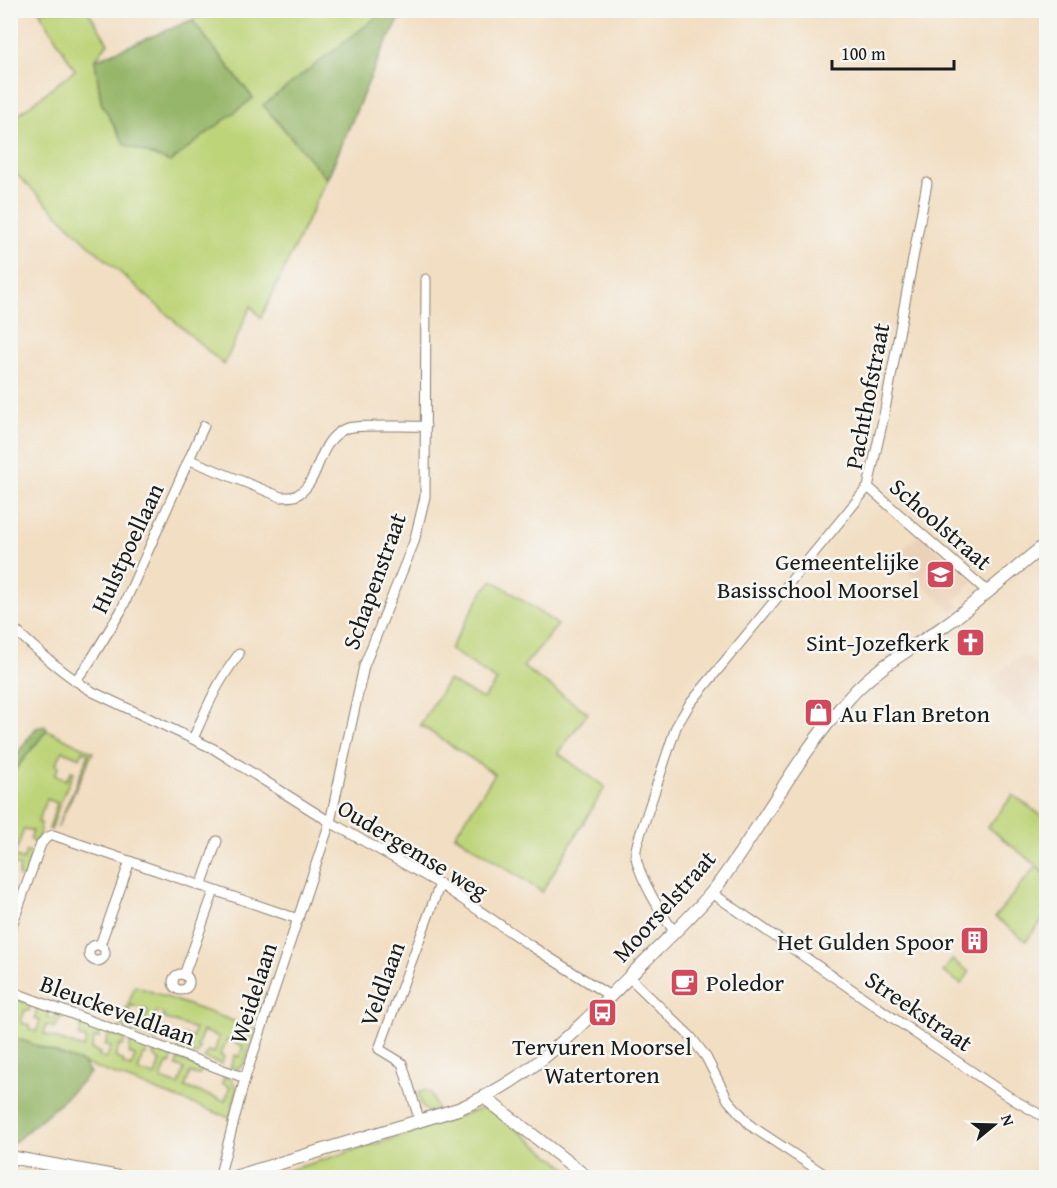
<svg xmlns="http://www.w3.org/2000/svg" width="1057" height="1188" viewBox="0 0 1057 1188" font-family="'Gentium Book Plus',serif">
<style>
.built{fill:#ecd1b9}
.green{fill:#bed479;stroke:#6d784a;stroke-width:1.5}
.forest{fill:#96b669;stroke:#596942;stroke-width:1.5}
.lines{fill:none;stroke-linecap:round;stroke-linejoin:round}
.minor-casing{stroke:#877d6f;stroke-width:11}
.tertiary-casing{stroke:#877d6f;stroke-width:14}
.minor{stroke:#fff;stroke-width:9}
.tertiary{stroke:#fff;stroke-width:12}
.labels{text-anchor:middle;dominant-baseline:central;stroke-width:5;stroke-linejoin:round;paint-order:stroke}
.street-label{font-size:24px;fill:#1c1c1c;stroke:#f6f6f2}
.poi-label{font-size:24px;fill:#1c1c1c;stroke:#f6f6f2;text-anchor:end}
</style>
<rect width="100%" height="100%" fill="#f6f6f2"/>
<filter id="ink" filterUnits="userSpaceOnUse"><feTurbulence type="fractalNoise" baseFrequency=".0167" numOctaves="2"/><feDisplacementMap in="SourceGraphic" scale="12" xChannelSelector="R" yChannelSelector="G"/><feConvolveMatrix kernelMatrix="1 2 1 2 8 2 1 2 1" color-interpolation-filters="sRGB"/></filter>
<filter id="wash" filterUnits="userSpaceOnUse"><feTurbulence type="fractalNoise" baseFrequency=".008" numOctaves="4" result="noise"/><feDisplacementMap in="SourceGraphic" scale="24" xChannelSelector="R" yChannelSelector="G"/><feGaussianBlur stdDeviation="1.35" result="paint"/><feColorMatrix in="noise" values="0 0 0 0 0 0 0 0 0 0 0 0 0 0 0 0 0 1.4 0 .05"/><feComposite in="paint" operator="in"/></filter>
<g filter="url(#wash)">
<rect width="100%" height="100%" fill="#f2dec2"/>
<g class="built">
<path d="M920,535L973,581L955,601L959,605L953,612L892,557Z"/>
<path d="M1027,656L1046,675V707L1032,723L989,683L1013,660Z"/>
</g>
<g class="green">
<path d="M211,10L404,11L382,50L327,179L261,318L251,306L224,365L87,243L11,169L10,121L75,70L39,11H88L108,43L95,60L101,102L125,145L253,98L192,20Z"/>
<path d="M493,580L558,625L523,667L588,713L558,753L605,787L542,892L455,835L495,774L420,725L448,680L483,699L497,681L450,649L484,590Z"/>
<path d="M47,730L93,752L57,828L89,754L83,751L80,758L63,751L56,764L59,766L55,775L66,780L71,771L74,772L61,800L51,830L49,829L57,803L47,799L38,822L41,823L40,828L41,829L36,844L30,839L33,831L24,829L14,856L23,860L26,852H33L24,879L18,876L20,867L12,864L11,867V775Z"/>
<path d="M1013,795L1046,819V873L988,827Z"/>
<path d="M1036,866L1046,875V916L1026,941L995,917Z"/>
<path d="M952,960L968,971L969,973L961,984L943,972Z"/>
<path d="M135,986L256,1029L244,1065L237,1069L230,1068L235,1055L239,1057L243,1046L227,1040L220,1055L224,1057L221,1064L204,1058L208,1051L214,1053L219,1037L203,1031L197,1047L200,1048L197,1055L177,1048L184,1035L192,1038L195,1029L163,1018L164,1014L157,1012L152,1023L160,1026L158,1041L133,1031L138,1021L144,1023L148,1011L131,1005L126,1020L128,1022L126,1029L120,1026Z"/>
<path d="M13,997L31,1004L29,1011L25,1010L21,1022L30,1026L29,1029L36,1032L40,1021L35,1018L37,1006L50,1011L48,1018L53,1020L56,1013L62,1016L55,1028L46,1025L44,1034L83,1048L87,1040L79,1036L81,1030L80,1022L101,1030L99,1038L95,1037L91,1049L100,1053L99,1056L106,1059L111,1047L105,1045L109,1033L125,1039L123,1046L120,1045L115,1057L124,1061L123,1064L131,1067L135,1056L129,1053L131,1041L149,1048L146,1055H143L138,1071L155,1076L160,1061L153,1055L155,1050L173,1057L170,1064L167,1063L161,1079L179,1085L184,1069L176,1066L178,1059L204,1069L198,1075L190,1073L185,1087L225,1101L230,1087L222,1083L224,1076L232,1079L237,1090L230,1118L11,1036L10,1022L13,1023L17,1011L12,1009Z"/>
<path d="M424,1090L431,1093L437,1110L428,1112L422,1107L418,1094Z"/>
<path d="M482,1108L494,1112L578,1177H488L471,1167L440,1178H263L424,1129Z"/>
</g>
<g class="forest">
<path d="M386,10L404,11L382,50L327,179L263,105Z"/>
<path d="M192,20L253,98L170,162L125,145L101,102L95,60Z"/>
<path d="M45,726L47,730L11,775V762L36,728Z"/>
<path d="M10,1036L83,1063L90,1073L59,1104L11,1145Z"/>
<path d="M471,1167L488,1177H440Z"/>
</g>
</g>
<g filter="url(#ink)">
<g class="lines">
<defs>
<g id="minor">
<path d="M190,460L281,497C285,497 291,497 295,496C322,484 315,440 347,428C360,424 410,427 426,426"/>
<path d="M868,487L987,591"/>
<path d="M10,625C36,650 62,673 93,692L214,749L330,822L440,884L531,946L610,996"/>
<path d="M75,681L89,663L121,611L204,426"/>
<path d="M193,739C208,705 216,684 239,654"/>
<path d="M201,886L217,841"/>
<path d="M712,893L928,1042L1014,1100L1046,1118"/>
<path d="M10,931L41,844L46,838L53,835L298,919"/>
<path d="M674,931C662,916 639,876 636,857C635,851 637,844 639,838L676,727L689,705L868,487L884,415L927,183"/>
<circle cx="97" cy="953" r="8"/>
<path d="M100,945L130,861"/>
<circle cx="181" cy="982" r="8"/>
<path d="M184,975L214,891"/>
<path d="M629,977L691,1037L706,1057L728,1100L751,1126L830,1178"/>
<path d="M10,991L245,1078"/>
<path d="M420,1122L402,1063L379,1049L440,884"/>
<path d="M219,1178L245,1078L330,822L364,666L414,542L425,497L426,279"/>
</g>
<g id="tertiary">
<path d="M485,1098L588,1178"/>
<path d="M10,1157L125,1178"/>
<path d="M231,1178L458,1109C534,1079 588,1018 645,961C669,937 696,913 717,886C763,824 798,754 850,697C876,667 912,649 944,626C979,601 1012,571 1046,544"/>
</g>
</defs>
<use href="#minor" class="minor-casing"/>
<use href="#tertiary" class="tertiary-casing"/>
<use href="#minor" class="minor"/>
<use href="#tertiary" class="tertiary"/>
</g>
</g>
<defs>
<symbol id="school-square" viewBox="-11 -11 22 22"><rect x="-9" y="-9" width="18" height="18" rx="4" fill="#d1495b" stroke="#f6f6f2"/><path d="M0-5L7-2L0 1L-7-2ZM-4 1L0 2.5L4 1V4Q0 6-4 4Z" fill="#fff"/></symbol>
<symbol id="church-square" viewBox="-11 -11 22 22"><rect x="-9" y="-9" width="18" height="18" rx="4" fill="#d1495b" stroke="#f6f6f2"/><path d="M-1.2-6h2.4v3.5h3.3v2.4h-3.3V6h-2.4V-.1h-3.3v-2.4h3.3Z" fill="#fff"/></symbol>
<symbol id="shop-square" viewBox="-11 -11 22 22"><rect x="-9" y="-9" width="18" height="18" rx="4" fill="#d1495b" stroke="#f6f6f2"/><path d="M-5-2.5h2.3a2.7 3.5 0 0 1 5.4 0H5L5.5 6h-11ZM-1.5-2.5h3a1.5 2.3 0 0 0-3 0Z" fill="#fff"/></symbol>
<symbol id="building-square" viewBox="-11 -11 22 22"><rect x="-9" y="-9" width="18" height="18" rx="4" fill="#d1495b" stroke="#f6f6f2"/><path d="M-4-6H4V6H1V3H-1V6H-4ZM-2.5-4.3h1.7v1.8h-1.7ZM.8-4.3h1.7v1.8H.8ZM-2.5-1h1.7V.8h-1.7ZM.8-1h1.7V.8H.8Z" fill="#fff"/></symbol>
<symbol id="cafe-square" viewBox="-11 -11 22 22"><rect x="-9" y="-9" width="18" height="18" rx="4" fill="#d1495b" stroke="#f6f6f2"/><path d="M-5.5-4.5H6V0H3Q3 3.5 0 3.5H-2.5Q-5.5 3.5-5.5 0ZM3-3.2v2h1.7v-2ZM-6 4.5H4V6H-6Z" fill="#fff"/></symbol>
<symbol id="bus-square" viewBox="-11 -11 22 22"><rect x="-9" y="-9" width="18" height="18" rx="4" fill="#d1495b" stroke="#f6f6f2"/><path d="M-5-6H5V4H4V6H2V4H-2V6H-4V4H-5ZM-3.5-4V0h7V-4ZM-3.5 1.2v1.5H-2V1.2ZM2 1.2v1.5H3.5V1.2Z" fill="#fff"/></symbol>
</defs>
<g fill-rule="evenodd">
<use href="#school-square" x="924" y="558" width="33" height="33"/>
<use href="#church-square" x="954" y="626" width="33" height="33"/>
<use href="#shop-square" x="802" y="696" width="33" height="33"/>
<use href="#building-square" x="958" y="924" width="33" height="33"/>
<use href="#cafe-square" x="668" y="966" width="33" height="33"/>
<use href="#bus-square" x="586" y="996" width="33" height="33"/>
</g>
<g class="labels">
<g class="street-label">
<text transform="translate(867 396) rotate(-79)">Pachthofstraat</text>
<text transform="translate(941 524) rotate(41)">Schoolstraat</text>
<text transform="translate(127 548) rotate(-65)">Hulstpoellaan</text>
<text transform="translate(374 581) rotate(-70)">Schapenstraat</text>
<text transform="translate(413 849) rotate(31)">Oudergemse weg</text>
<text transform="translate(664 906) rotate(-48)">Moorselstraat</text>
<text transform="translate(382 984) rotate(-70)">Veldlaan</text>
<text transform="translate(253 993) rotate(-72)">Weidelaan</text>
<text transform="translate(118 1010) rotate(20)">Bleuckeveldlaan</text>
<text transform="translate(919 1011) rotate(34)">Streekstraat</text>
</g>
<g class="poi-label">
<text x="919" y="561">Gemeentelijke<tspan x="919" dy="28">Basisschool Moorsel</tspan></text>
<text x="949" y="642">Sint-Jozefkerk</text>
<text x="840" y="713" text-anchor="start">Au Flan Breton</text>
<text x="954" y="941">Het Gulden Spoor</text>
<text x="706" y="982" text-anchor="start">Poledor</text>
<text x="602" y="1046" text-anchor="middle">Tervuren Moorsel<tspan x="602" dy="28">Watertoren</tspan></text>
</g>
</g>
<rect width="1057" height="1188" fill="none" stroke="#f6f6f2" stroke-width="36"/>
<g transform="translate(994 1125) rotate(71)" stroke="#f6f6f2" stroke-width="4.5" paint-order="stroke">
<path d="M0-4.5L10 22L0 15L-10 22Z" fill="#1c1c1c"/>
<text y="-9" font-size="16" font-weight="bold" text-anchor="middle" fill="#1c1c1c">N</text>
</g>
<path d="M832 60v9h122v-9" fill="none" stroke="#1c1c1c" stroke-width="3"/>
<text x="841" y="60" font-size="18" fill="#1c1c1c" stroke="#f6f6f2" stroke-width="4.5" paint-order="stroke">100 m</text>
</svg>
